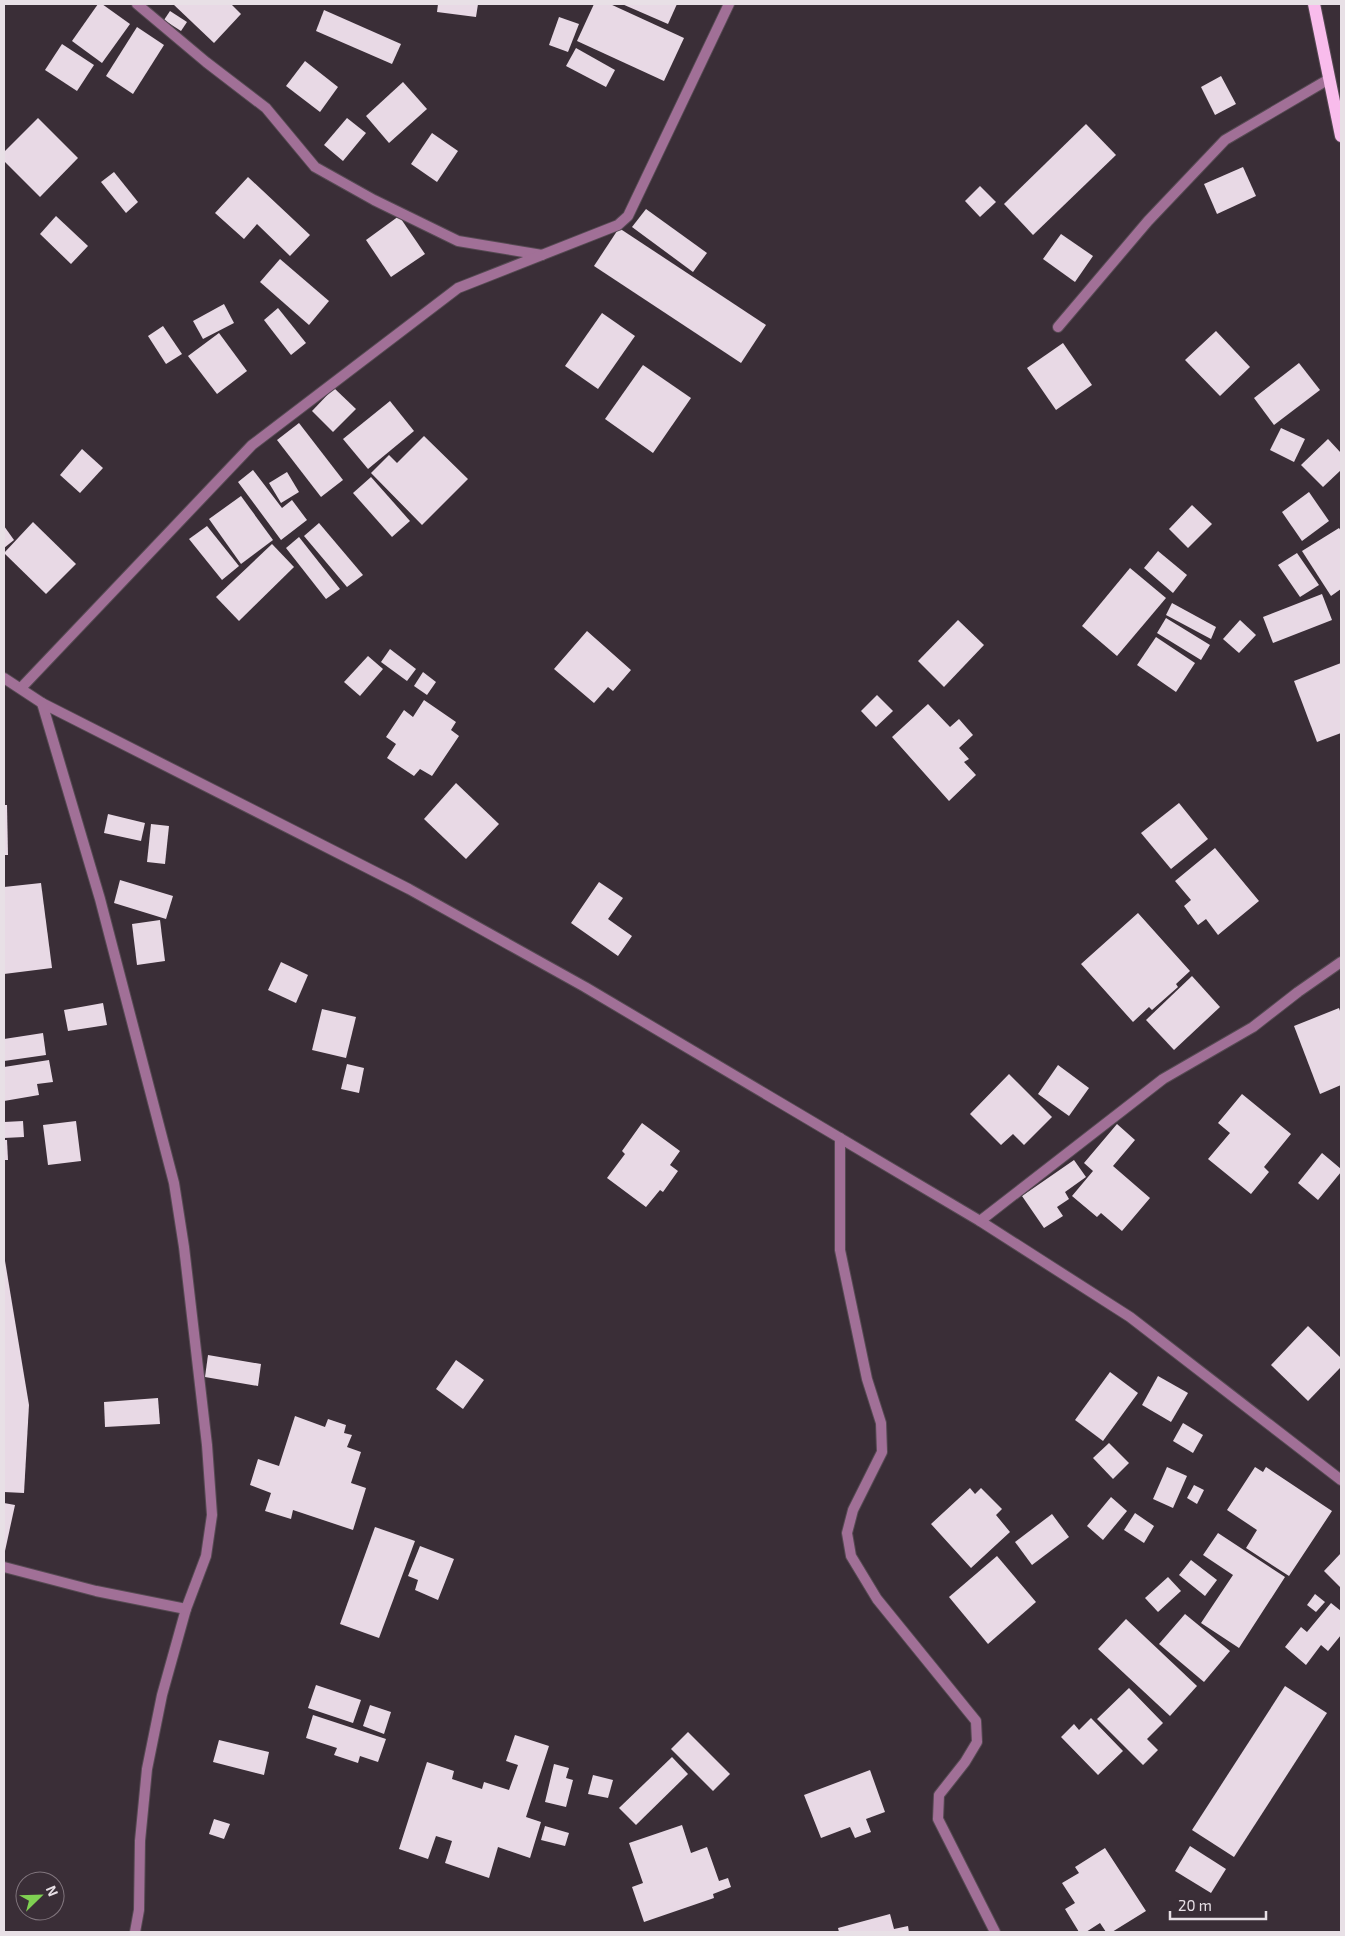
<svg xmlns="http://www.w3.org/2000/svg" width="1345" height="1936" viewBox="0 0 1345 1936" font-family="'Exo 2',sans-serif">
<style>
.building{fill:#e8d9e5}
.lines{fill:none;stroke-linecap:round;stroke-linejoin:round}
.minor-casing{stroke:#564a53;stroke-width:12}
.primary-casing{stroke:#564a53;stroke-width:14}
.minor{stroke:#a17097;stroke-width:10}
.primary{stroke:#f9bcec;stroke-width:12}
</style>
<rect width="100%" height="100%" fill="#3a2e37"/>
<g class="building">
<path d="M98,4H102L130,24L102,63L72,41Z"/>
<path d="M173,4H231L241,14L214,43Z"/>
<path d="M438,4H478L476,17L437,12Z"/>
<path d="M594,4H610L684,38L664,81L577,41Z"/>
<path d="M622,4H677L668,24Z"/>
<path d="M324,10L401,44L392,64L316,31Z"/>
<path d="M170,11L187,22L181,31L164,20Z"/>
<path d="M559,17L579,24L568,52L549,45Z"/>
<path d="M137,27L164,45L133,94L106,76Z"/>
<path d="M62,44L94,65L77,91L45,70Z"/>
<path d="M576,48L615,70L606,87L566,66Z"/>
<path d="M305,61L338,87L320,112L286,86Z"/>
<path d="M1221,76L1236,104L1215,115L1201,87Z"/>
<path d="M403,82L427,109L389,143L366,116Z"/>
<path d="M38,118L78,158L40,197L4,161V152Z"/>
<path d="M347,118L366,133L343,161L324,145Z"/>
<path d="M1086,124L1116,155L1033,235L1004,204Z"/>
<path d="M432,133L458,151L437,182L411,164Z"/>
<path d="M1243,167L1256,196L1217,214L1204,184Z"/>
<path d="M114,172L138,202L126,213L101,182Z"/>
<path d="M248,177L310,235L290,256L257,224L244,239L215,213Z"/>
<path d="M980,186L996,202L980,217L965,201Z"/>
<path d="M646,209L707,253L693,272L632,227Z"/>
<path d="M56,216L88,246L71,264L40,234Z"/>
<path d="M399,216L425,254L391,277L366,240Z"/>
<path d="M619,228L766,325L741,363L594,266Z"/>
<path d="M1061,234L1093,256L1075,282L1043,259Z"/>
<path d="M280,259L329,301L309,325L260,282Z"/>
<path d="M224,304L234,323L203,339L193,321Z"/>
<path d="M278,308L306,343L291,355L264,320Z"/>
<path d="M602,313L635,336L598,389L565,366Z"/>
<path d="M163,326L182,354L166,364L148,336Z"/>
<path d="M1216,331L1250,367L1220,396L1185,360Z"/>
<path d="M219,333L247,371L217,394L188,356Z"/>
<path d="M1063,343L1092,385L1056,410L1027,368Z"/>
<path d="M1299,363L1320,390L1274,425L1254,398Z"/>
<path d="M643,365L691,398L653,453L605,419Z"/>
<path d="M334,388L356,409L333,432L312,411Z"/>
<path d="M390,401L414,431L368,469L343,439Z"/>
<path d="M299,423L343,480L321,497L277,440Z"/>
<path d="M1281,428L1305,439L1294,462L1270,450Z"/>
<path d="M424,436L468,479L422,525L371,473L389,455L397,463Z"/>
<path d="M1328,439L1341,453V470L1323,487L1301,465Z"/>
<path d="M82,449L103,468L80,493L60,475Z"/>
<path d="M253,470L282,508L292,500L307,520L281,540L238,482Z"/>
<path d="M287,472L299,492L281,503L269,483Z"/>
<path d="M371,477L410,521L392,537L353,493Z"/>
<path d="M1309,492L1329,521L1302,541L1282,512Z"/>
<path d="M241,496L273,540L241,564L209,519Z"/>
<path d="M1192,505L1212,524L1188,548L1169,529Z"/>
<path d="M33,522L76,564L46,594L4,553Z"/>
<path d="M319,523L363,575L347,587L304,536Z"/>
<path d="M4,526L14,540L4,548Z"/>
<path d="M207,526L239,566L222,580L189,539Z"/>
<path d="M1339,528L1341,531V589L1331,596L1302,551Z"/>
<path d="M299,537L340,589L326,599L286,548Z"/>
<path d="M272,544L294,567L239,621L216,597Z"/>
<path d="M1158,551L1187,575L1173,593L1144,568Z"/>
<path d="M1297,553L1319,585L1300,597L1278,565Z"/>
<path d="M1130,568L1166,598L1117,656L1082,626Z"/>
<path d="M1322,594L1332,620L1273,643L1263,617Z"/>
<path d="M1172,603L1216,627L1211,639L1166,615Z"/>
<path d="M1166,618L1210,645L1201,660L1157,633Z"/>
<path d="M958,620L984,645L944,687L918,661Z"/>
<path d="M1240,620L1256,635L1239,653L1223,639Z"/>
<path d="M587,631L631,670L613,691L608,687L594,703L554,669Z"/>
<path d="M1156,637L1195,663L1176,692L1137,665Z"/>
<path d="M390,649L416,669L407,681L381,662Z"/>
<path d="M368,656L383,669L360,696L344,682Z"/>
<path d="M1341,663V733L1317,742L1294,681Z"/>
<path d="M423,672L436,682L427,695L414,686Z"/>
<path d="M877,695L893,711L876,727L861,711Z"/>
<path d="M424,700L456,722L451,730L459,736L432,776L420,769L414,776L387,758L396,744L386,737L404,710L413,717Z"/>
<path d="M928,704L950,727L959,719L973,735L959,748L969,759L964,762L976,775L949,801L892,737Z"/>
<path d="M456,783L499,824L466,859L424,819Z"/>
<path d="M1179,803L1208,839L1171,869L1141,833Z"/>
<path d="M4,805H7L8,855H4Z"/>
<path d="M108,814L145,823L141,841L104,833Z"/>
<path d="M151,824L169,826L165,864L147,862Z"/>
<path d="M1215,848L1259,901L1218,935L1206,919L1198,925L1184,906L1191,900L1175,881Z"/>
<path d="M120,880L173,896L166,919L114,903Z"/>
<path d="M599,882L623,898L608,919L632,936L618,956L571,923Z"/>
<path d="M41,883L52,968L4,974V887Z"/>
<path d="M1138,913L1190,971L1176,984L1178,987L1152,1010L1149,1007L1133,1022L1081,964Z"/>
<path d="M160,920L165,961L137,965L132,924Z"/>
<path d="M281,962L308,975L296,1003L268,990Z"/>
<path d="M1192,976L1220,1007L1174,1050L1146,1020Z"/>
<path d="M103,1003L107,1025L68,1031L64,1010Z"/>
<path d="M1339,1008L1341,1014V1085L1320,1094L1294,1026Z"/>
<path d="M322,1009L356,1017L346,1058L312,1050Z"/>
<path d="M43,1033L46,1055L4,1061V1039Z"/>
<path d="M49,1060L53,1082L37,1084L39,1095L4,1101V1067Z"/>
<path d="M347,1064L364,1068L359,1093L341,1089Z"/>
<path d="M1058,1065L1089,1088L1069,1116L1038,1094Z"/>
<path d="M1009,1074L1052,1117L1024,1145L1013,1134L1001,1145L970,1114Z"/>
<path d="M1242,1094L1291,1134L1264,1167L1269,1172L1251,1194L1208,1159L1230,1133L1218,1123Z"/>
<path d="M23,1121L24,1137L4,1138V1122Z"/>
<path d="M76,1121L81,1161L48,1165L43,1125Z"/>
<path d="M642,1123L680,1151L670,1165L678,1171L663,1192L660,1190L646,1207L607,1178L625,1154L622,1151Z"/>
<path d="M1117,1124L1135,1140L1113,1166L1150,1198L1122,1231L1101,1213L1097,1217L1072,1196L1093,1171L1084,1163Z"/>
<path d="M4,1140H7L8,1160H4Z"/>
<path d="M1322,1153L1341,1169V1172L1318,1200L1298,1183Z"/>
<path d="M1074,1160L1086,1177L1065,1192L1069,1199L1057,1207L1063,1216L1044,1228L1022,1196Z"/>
<path d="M4,1255L29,1405L24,1493L4,1492Z"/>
<path d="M1308,1326L1341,1358V1367L1308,1401L1271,1365Z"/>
<path d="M208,1355L261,1364L258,1386L205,1377Z"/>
<path d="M456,1360L484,1380L463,1409L436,1389Z"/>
<path d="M1110,1372L1138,1393L1103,1441L1075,1420Z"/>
<path d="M1158,1376L1188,1393L1171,1422L1142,1405Z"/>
<path d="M158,1398L160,1424L105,1427L104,1402Z"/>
<path d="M295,1416L325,1427L328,1419L346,1425L344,1433L352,1435L347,1447L361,1452L351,1483L366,1488L353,1530L293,1510L291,1519L265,1511L271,1493L250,1485L258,1459L279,1466Z"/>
<path d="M1183,1423L1203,1435L1193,1453L1173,1441Z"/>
<path d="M1109,1443L1129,1463L1113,1479L1093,1458Z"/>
<path d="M1167,1467L1187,1476L1173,1508L1153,1499Z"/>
<path d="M1255,1467L1263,1472L1266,1467L1332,1511L1289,1576L1246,1548L1257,1530L1227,1510Z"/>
<path d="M1194,1485L1204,1490L1197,1504L1187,1498Z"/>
<path d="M970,1488L975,1494L981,1488L1002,1509L996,1515L1010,1532L971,1568L931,1524Z"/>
<path d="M1111,1497L1127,1511L1103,1540L1087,1526Z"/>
<path d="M4,1503L15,1505L5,1551L4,1550Z"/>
<path d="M1135,1513L1154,1526L1144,1543L1124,1530Z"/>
<path d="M1052,1514L1069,1537L1032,1565L1015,1542Z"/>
<path d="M375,1527L415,1541L379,1638L340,1624Z"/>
<path d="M1218,1533L1285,1577L1239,1648L1201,1623L1233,1575L1203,1555Z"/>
<path d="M420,1546L454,1559L438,1600L415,1590L418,1580L408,1576Z"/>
<path d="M1341,1553V1588L1324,1571Z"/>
<path d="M997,1556L1036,1602L988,1644L949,1597Z"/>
<path d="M1191,1560L1217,1580L1205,1596L1179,1575Z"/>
<path d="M1168,1577L1181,1591L1158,1612L1145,1598Z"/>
<path d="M1315,1594L1325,1602L1316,1612L1307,1605Z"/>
<path d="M1331,1603L1341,1611V1635L1328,1651L1321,1645L1306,1665L1285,1647L1301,1627L1307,1632Z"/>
<path d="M1185,1614L1230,1651L1204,1682L1159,1644Z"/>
<path d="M1126,1619L1197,1686L1170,1716L1098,1649Z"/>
<path d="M316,1685L361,1700L353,1723L308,1708Z"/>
<path d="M1285,1686L1327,1713L1234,1857L1192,1830Z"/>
<path d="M1129,1688L1163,1723L1147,1739L1158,1750L1143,1765L1097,1719Z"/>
<path d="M370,1705L391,1712L384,1734L363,1726Z"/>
<path d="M313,1715L386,1739L378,1762L360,1756L358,1763L334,1755L337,1748L306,1738Z"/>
<path d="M1091,1718L1123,1751L1098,1775L1061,1737L1074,1724L1079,1730Z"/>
<path d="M688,1732L730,1774L713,1791L671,1749Z"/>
<path d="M515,1735L549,1746L526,1817L541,1822L530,1858L498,1847L489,1878L445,1863L452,1841L436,1836L428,1859L399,1849L427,1762L454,1771L452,1779L482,1789L484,1782L509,1790L518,1765L506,1761Z"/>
<path d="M219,1740L269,1752L264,1775L213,1762Z"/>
<path d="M672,1757L688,1774L636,1825L619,1808Z"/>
<path d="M554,1764L569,1768L566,1778L573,1780L566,1807L545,1802Z"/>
<path d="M870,1770L885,1812L866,1819L871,1832L855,1838L850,1827L821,1838L804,1795Z"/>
<path d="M593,1775L613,1780L608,1798L588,1794Z"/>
<path d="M214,1819L230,1824L224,1839L209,1834Z"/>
<path d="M682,1825L691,1853L707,1847L719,1881L728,1878L731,1887L713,1894L714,1898L644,1922L632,1887L643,1883L629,1843Z"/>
<path d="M545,1826L569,1833L565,1846L541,1840Z"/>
<path d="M1190,1846L1226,1869L1211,1893L1175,1871Z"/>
<path d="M1105,1848L1146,1911L1112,1932H1106L1100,1923L1086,1932H1079L1065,1909L1075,1903L1062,1883L1079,1873L1075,1867Z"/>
<path d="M890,1914L894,1929L908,1926L909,1932H839L838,1928Z"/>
</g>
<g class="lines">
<defs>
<g id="minor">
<path d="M137,4L206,62L266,108L315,167L374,200L458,241L542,255"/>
<path d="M1058,327L1148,221L1225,140L1329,79"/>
<path d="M4,678L42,703L409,889L585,987L980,1221L1130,1317L1341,1480"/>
<path d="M21,688L252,445L458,288L618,225L628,216L729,4"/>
<path d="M42,703L100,899L174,1183L184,1247L207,1445L212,1515L206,1556L186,1609L162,1695L147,1769L140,1841L139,1910L135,1932"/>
<path d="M840,1138V1250L867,1379L881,1423L882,1452L853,1510L847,1533L851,1556L877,1599L976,1721L977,1742L965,1762L939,1795L938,1819L995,1932"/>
<path d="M980,1221L1163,1079L1253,1027L1298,992L1341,962"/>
<path d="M4,1567L96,1591L186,1609"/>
</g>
<path id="primary" d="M1314,4L1341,136"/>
</defs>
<use href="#minor" class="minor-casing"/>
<use href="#primary" class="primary-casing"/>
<use href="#minor" class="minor"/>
<use href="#primary" class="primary"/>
</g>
<rect width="1345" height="1936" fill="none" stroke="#e8e0e6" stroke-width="10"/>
<g transform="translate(40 1896) rotate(67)"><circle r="24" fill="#3a2e37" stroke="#80757d"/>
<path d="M0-4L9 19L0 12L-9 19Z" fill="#7fd052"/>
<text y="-8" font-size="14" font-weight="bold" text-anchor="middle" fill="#e8e0e6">N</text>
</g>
<path d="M1170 1911v8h96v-8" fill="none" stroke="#e8e0e6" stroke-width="2.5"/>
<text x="1178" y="1911" font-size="15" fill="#e8e0e6" stroke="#3a2e37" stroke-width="4" paint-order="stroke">20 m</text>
</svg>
